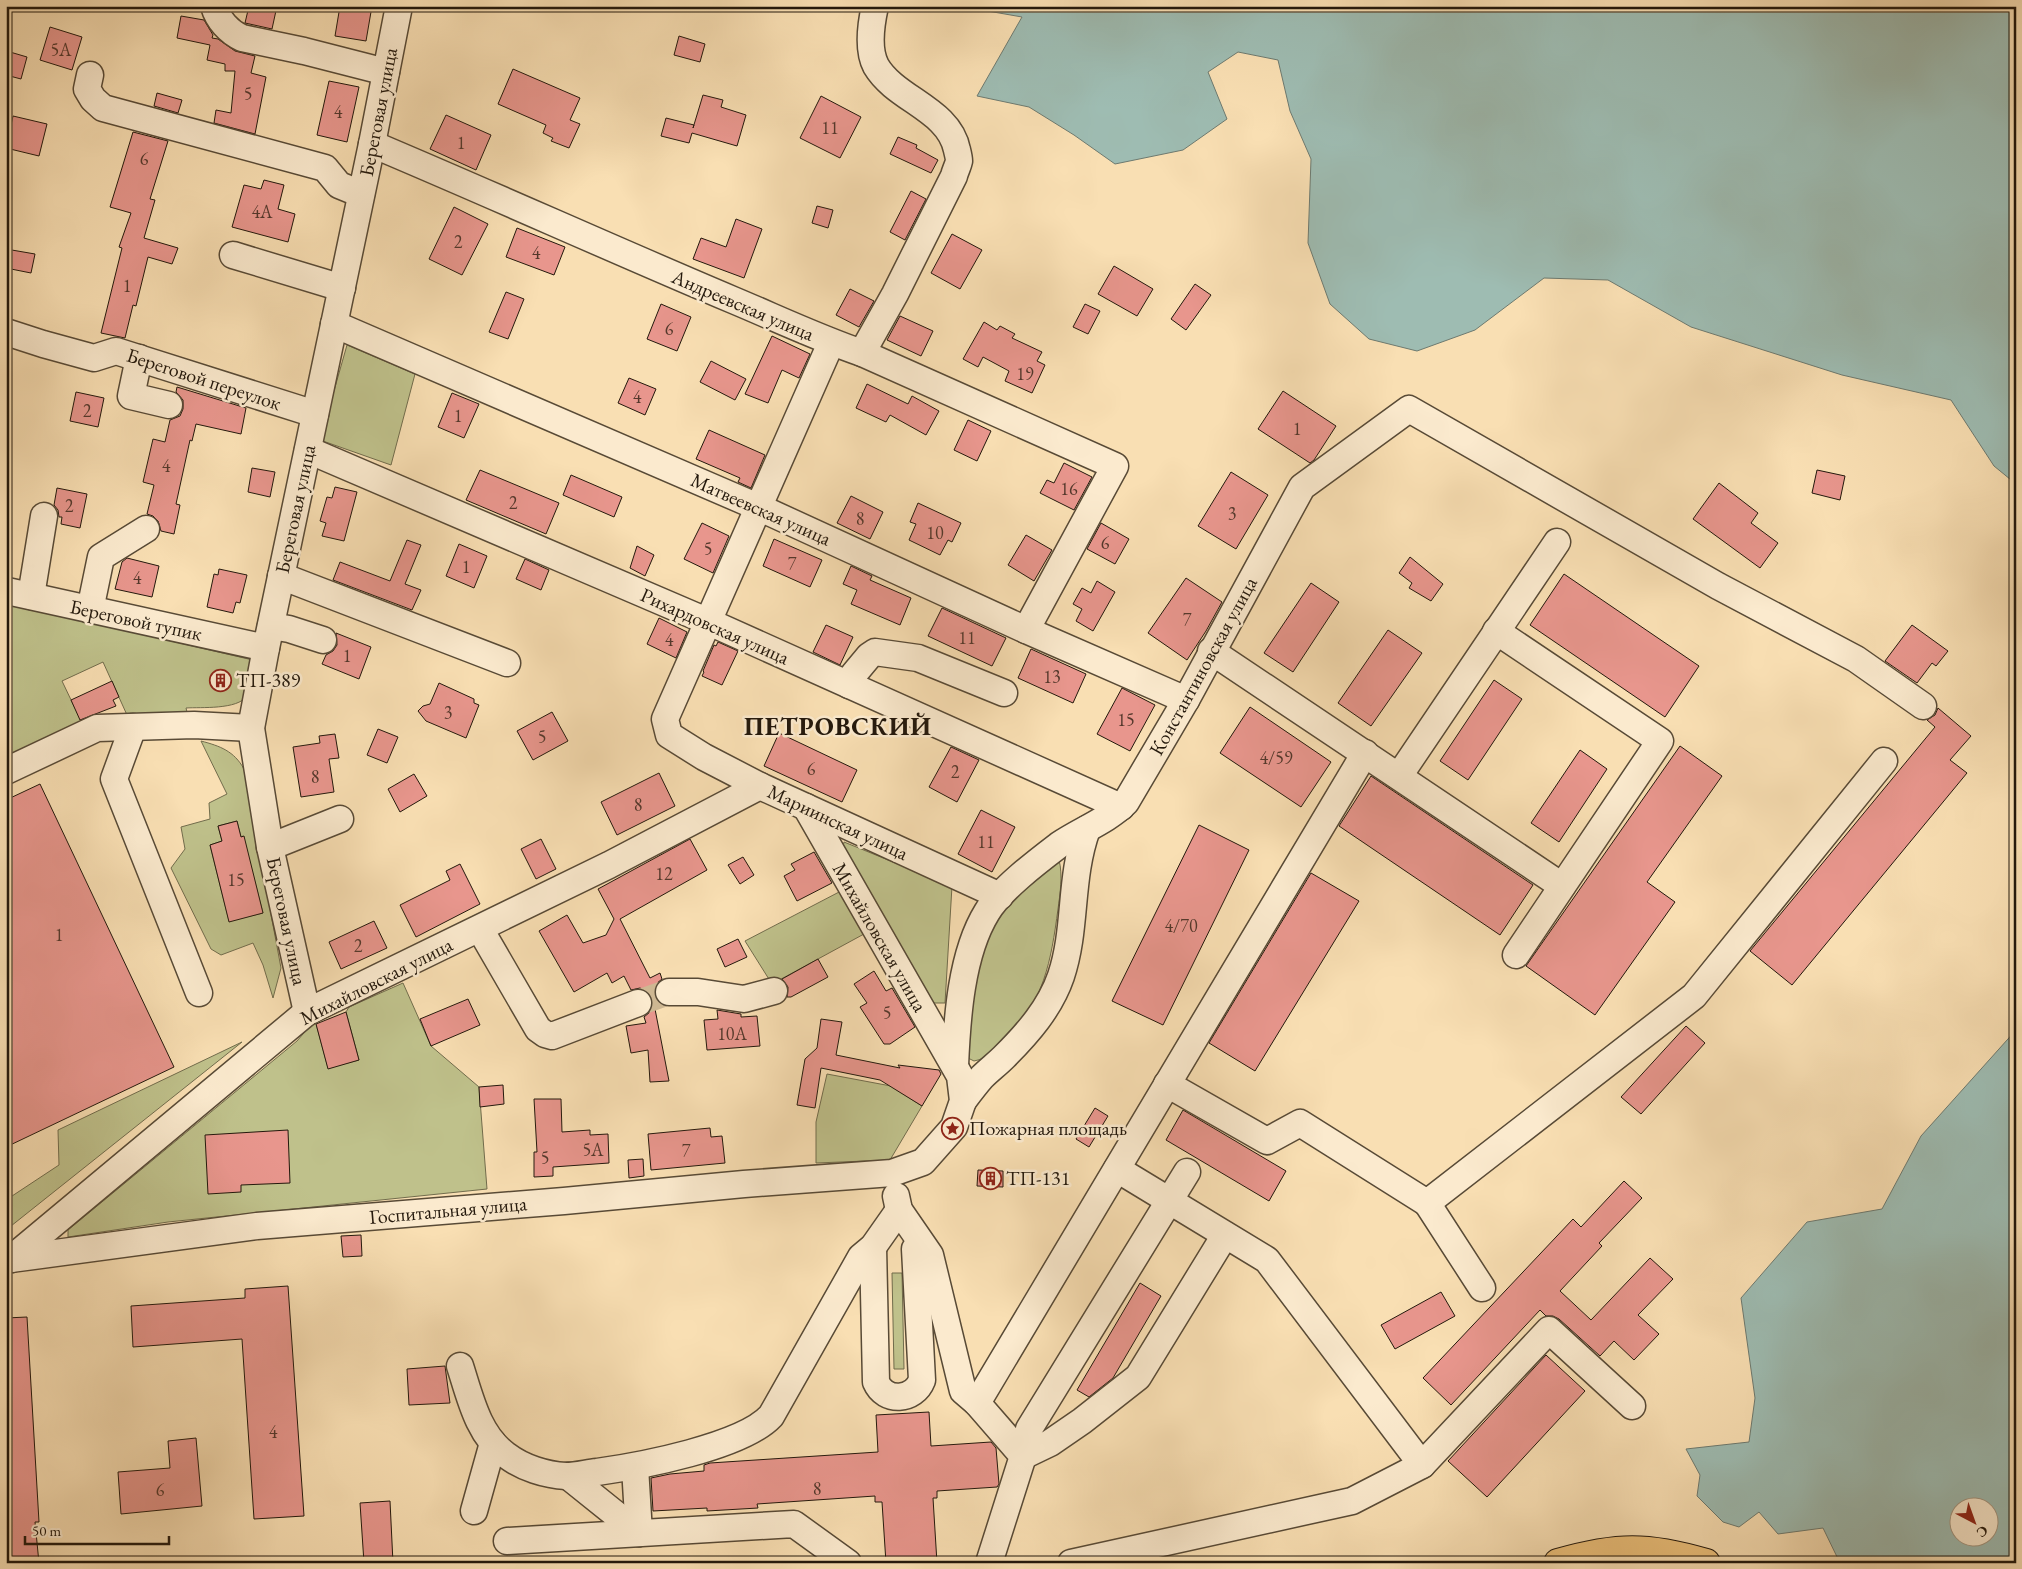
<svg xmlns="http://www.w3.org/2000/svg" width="2022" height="1569" viewBox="0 0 2022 1569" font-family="'EB Garamond',serif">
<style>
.green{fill:#bfc18b;stroke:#716c4c;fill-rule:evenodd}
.water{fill:#9ebcb2;stroke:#6d7a70;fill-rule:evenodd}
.building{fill:#e8968d;stroke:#23180c}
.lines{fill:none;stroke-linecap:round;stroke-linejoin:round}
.minor-tunnel{stroke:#ceb792;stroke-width:26;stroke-dasharray:26 13;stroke-linecap:butt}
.minor-casing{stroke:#584a36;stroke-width:29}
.major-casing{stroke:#23180c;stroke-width:30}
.minor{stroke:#fbeace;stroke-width:26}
.major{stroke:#ecc07a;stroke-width:28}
.labels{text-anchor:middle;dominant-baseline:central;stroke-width:5;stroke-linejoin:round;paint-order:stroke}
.number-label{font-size:18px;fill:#54382c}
.street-label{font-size:20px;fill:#23180c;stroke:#fbeace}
.poi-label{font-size:20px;fill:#23180c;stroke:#fbeace;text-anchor:start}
.district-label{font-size:25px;font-weight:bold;letter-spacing:1px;fill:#23180c;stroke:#fbeace}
</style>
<rect width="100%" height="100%" fill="#f9dfb3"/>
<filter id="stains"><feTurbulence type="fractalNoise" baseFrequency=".004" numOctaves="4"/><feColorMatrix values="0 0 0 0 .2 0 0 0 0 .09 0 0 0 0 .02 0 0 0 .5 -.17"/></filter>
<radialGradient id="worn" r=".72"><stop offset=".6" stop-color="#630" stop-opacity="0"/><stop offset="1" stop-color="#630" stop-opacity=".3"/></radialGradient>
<g class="green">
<path d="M347,345L415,374L391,465L320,440Z"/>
<path d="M6,596L68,617L257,661C255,670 252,689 247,696C237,710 201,707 186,708L187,712L127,715L103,662L62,681L83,725L6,762Z"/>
<path d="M201,741C220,746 234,751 244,769L281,968L273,998L263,965L253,943L221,955L211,949L171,868L185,849L181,827L210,819L209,803L227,794ZM237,821L241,837L243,836L263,913L229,921L210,845L222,841L218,826Z"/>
<path d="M844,842L952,886L945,1003H931L841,858Z"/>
<path d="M1052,859L1059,860C1063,875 1060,894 1058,909C1051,961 1044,1003 1005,1040C994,1051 989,1058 974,1061L966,1057L967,990L984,929Z"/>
<path d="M841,891L864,934L772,984L745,941Z"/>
<path d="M403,983L431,1046L479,1087L487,1189L168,1222L68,1237V1230L297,1041L315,1020L328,1068L359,1060L346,1012L349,1007Z"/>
<path d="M242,1042L6,1230V1200L59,1165L58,1130Z"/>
<path d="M827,1074L891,1086L922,1106L890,1160L816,1163V1122Z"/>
<path d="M892,1273H902L904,1369H894Z"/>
</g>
<g class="water">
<path d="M959,6H2016V484L1994,466L1951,400L1842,375L1691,327L1608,280L1544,278L1475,330L1417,351L1369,339L1330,304L1308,243L1311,159L1290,111L1278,60L1238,52L1208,72L1227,119L1183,150L1115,164L1074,135L1029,107L977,96L1022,17Z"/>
<path d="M2016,1030V1563H1840L1823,1528L1778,1534L1759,1512L1739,1527L1723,1522L1697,1496L1700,1475L1686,1449L1749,1442L1755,1398L1741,1298L1807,1222L1882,1209L1921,1136ZM1960,1506H1990V1536H1960Z"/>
</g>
<g class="building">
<path d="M249,6H277L272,29L245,23Z"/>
<path d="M340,6H372L366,41L335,36Z"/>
<path d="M181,16L204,20L213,35L212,38L218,39L235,51L255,56L251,73L266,77L255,134L214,123L216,110L231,113L235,71H225V64L207,60L210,45L177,38Z"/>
<path d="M50,27L82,37L72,70L40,60Z"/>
<path d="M679,36L705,44L700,62L674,55Z"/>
<path d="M10,52L27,57L21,79L6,75Z"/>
<path d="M513,69L580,98L570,120L580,124L569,148L551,141L553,138L543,133L546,125L498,104Z"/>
<path d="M329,81L359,87L347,142L317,135Z"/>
<path d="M157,93L182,100L178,113L154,106Z"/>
<path d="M703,95L723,100L721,107L746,115L737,146L692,133L689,143L661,136L666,118L694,125L693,128Z"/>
<path d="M821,96L861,117L840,158L800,138Z"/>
<path d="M446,115L491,135L476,170L430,149Z"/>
<path d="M13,116L47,124L39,156L6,148Z"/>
<path d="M133,132L168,141L150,199L155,200L144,238L178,248L172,264L148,257L136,306L133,305L125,338L101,333L122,248L119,247L131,213L110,207Z"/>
<path d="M898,137L917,145L916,148L938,160L931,173L890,154Z"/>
<path d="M264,180L284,185L278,209L295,214L288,242L232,227L244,185L261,189Z"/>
<path d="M911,191L926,199L905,240L890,232Z"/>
<path d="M817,206L833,210L828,228L812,223Z"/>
<path d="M454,207L488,224L462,275L429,259Z"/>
<path d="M736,219L762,229L744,278L693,259L701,238L726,247Z"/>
<path d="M517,228L565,247L554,275L506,257Z"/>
<path d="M952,234L982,250L960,289L931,273Z"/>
<path d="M6,249L35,254L31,273L6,268Z"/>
<path d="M1114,266L1153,289L1137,316L1098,294Z"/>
<path d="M1195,284L1211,295L1186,330L1171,319Z"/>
<path d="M850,289L874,301L859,327L836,315Z"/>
<path d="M506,292L524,299L508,339L489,332Z"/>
<path d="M661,304L691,317L677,351L647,339Z"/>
<path d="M1085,304L1100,311L1088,334L1073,327Z"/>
<path d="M900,316L933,331L921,356L887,340Z"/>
<path d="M984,322L997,330L1000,326L1015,334L1012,338L1042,352L1037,361L1045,365L1032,393L1005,381L1009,371L983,357L978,367L963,359Z"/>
<path d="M772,336L810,354L799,378L782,370L768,403L745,394Z"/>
<path d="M711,361L746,379L735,400L700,382Z"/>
<path d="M629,378L656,389L645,415L618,403Z"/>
<path d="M867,384L908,404L912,396L939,411L926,435L890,415L886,422L856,408Z"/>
<path d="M177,387L246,408L241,434L196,424L192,441L190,440L176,504L180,505L174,534L161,531L158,521L153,516L147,514L154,485L143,482L153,439L165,442L170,420L180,416L183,409V400L176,392Z"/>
<path d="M1283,391L1336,426L1314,460L1310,463L1258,429Z"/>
<path d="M76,392L104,398L98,427L70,421Z"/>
<path d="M452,393L479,404L464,438L438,427Z"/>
<path d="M968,420L991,431L977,461L954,450Z"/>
<path d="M709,430L765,455L751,488L738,482L740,478L696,459Z"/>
<path d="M1064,463L1092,477L1074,510L1040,493L1047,480L1054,483Z"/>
<path d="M252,468L275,472L270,497L248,492Z"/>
<path d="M480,470L559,503L546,534L466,500Z"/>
<path d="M1817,470L1845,476L1840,500L1812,493Z"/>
<path d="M1231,472L1268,495L1236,549L1198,526Z"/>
<path d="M571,475L622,497L614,517L563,495Z"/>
<path d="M1719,483L1758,513L1751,523L1778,543L1760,568L1693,519Z"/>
<path d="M335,487L357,492L344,541L322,536L326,523L320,521L327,497L332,498Z"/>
<path d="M57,488L87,494L80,528L61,524L62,517H59L58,510L54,505Z"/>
<path d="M851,496L883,512L870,539L837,523Z"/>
<path d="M918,503L961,523L952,542L948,540L940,555L909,540L916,524L910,522Z"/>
<path d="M702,523L729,536L713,573L684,559Z"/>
<path d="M1101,523L1129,539L1115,564L1087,549Z"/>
<path d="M1026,535L1052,550L1034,581L1008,565Z"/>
<path d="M774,539L822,560L810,587L763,566Z"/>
<path d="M407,540L421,545L405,584L421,590L412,610L333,580L340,562L390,581Z"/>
<path d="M459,544L487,556L474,588L446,576Z"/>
<path d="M637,546L654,555L645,576L630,568Z"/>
<path d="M1410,557L1443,584L1431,601L1409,588L1412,583L1399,573Z"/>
<path d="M127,558L159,566L152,597L115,589L122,562Z"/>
<path d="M525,559L549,570L541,590L516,579Z"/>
<path d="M851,566L872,576L870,580L911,598L900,625L851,604L857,590L843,584Z"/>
<path d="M219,569L247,575L240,603L236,602L233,613L207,607L214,574L218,575Z"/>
<path d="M1564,574L1699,666L1665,717L1530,625Z"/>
<path d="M1186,578L1222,602L1206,631L1187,660L1148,633Z"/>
<path d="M1097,581L1115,592L1093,631L1076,621L1082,609L1073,604L1082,588L1091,593Z"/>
<path d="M1311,583L1339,602L1293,672L1264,653Z"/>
<path d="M942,608L1006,638L992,666L928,636Z"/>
<path d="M659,618L687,632L676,658L647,644Z"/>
<path d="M826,625L853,637L840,665L813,652Z"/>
<path d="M1912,625L1948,651L1936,666L1932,663L1917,683L1885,661Z"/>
<path d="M1388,630L1422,653L1371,726L1338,703Z"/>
<path d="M336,633L371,647L359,679L322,664L326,655L333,651L337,645Z"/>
<path d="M718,642L738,651L722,685L702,676L704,672L703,671L714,645L716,646Z"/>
<path d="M1031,649L1086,674L1073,703L1018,678Z"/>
<path d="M1494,680L1522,699L1468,780L1440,761Z"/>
<path d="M112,681L119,697L113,700L116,706L80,720L71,700Z"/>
<path d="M439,683L474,699V703L479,705L466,738L426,721L418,711L423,706L430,704Z"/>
<path d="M1122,688L1155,705L1130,751L1097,734Z"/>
<path d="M1250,707L1331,762L1301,807L1220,753Z"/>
<path d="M1938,708L1971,736L1950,760L1967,773L1792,985L1750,951L1935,727L1927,720L1935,715Z"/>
<path d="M552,712L568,741L533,760L517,731Z"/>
<path d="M378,729L398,737L387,763L367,755Z"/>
<path d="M779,733L857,770L842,802L764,766Z"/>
<path d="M335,734L339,758L329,759L334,792L301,797L293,747L320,743L319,736Z"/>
<path d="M1680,746L1722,776L1647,882L1675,902L1595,1015L1526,966Z"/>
<path d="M951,747L979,760L957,802L929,787Z"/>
<path d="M1580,750L1607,769L1559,842L1531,823Z"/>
<path d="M659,773L675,806L617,835L601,802Z"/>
<path d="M414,774L427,796L400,812L388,789Z"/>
<path d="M1371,776L1533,885L1500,935L1339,826Z"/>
<path d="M40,784L174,1067L6,1147V800Z"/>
<path d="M981,810L1015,827L992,872L958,854Z"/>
<path d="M237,821L241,837L244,836L263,913L229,922L210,845L222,841L218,826Z"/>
<path d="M1199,825L1249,850L1163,1025L1112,1001Z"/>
<path d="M541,839L556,869L536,879L521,849Z"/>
<path d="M690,839L707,870L620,919L650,978L660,973L662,979L656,984L654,992L656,1000L663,1006L655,1009L669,1081L650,1082L648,1050L631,1053L626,1026L646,1023L644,1017L650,1012L653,1005L652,997L648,992L640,988L631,990L624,976L612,983L607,973L574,992L539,931L567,915L583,943L606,935L614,919L598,889Z"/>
<path d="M814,852L832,883L797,901L784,876L795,870L791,864Z"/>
<path d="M743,857L754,875L740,884L728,865Z"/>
<path d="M460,864L480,904L416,937L400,905L450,880L446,871Z"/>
<path d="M1311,873L1359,901L1255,1071L1209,1043Z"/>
<path d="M374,921L387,948L341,969L329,942Z"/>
<path d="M738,939L747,957L725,967L717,949Z"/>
<path d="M818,959L828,977L791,997H787L788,987L782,979Z"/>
<path d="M874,971L886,991L892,988L915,1027L890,1044H884L860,1007L867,1003L854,984Z"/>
<path d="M468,999L480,1025L431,1046L420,1019Z"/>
<path d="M717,1010L741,1014V1017L757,1016L760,1046L707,1050L704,1020L718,1019Z"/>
<path d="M346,1012L359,1060L328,1069L316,1024Z"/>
<path d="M821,1019L842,1022L836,1055L900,1068L898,1065L939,1070L941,1074L922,1106L880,1080L821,1068L815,1108L797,1105L805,1059L817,1048Z"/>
<path d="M1686,1026L1705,1043L1641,1114L1621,1097Z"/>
<path d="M503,1085L504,1104L480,1107L479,1087Z"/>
<path d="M534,1099H561L562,1132L590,1130V1135L608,1134L609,1163L553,1167V1176L534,1177V1152H537Z"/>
<path d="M1095,1108L1108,1116L1089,1147L1076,1139Z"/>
<path d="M1183,1110L1286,1171L1269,1201L1166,1140Z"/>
<path d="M710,1128L711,1137L722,1136L725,1163L651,1170L648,1134Z"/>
<path d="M288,1130L290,1183L241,1185V1192L208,1194L205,1135Z"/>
<path d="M643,1159L644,1176L629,1178L628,1160Z"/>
<path d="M978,1170L1003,1171V1187L977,1186Z"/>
<path d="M1624,1181L1642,1198L1599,1243L1602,1246L1560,1291L1591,1320L1650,1258L1673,1279L1638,1315L1659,1334L1634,1360L1614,1341L1600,1356L1559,1319L1553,1316H1546L1540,1310L1451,1405L1423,1378L1573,1219L1581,1227Z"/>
<path d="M361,1235L362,1256L343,1257L341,1236Z"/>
<path d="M1140,1283L1161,1296L1113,1378L1089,1397L1077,1390Z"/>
<path d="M288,1286L304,1516L254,1519L242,1339L133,1347L131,1306L245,1298V1289Z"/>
<path d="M1441,1292L1455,1316L1395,1349L1381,1325Z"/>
<path d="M27,1317L39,1522H35L39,1563H12L9,1524H6V1318Z"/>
<path d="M1546,1355L1585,1391L1487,1497L1448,1461Z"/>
<path d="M445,1366L450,1403L409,1405L407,1369Z"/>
<path d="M929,1412L931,1446L991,1442L996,1448L999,1484L997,1487L937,1491V1498H933L937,1563H886L882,1502H875V1496L757,1504L758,1508L707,1511V1508L653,1511L651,1478L670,1474L704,1471V1465L710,1463L878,1452L876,1415Z"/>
<path d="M196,1438L202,1506L121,1514L118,1472L170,1468L168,1441Z"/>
<path d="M390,1501L393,1563H364L360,1503Z"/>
</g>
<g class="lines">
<path class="minor-tunnel" d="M638,1003L669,992"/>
<defs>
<g id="minor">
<path d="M214,6C218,20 229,32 242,38L304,51L386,72"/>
<path d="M90,75L87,89L93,99L103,108L325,168L339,185L361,194"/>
<path d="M372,144C493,195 612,249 733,300C776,318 818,338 862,353L1115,466L1026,630"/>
<path d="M233,255L342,288"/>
<path d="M334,324L758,507L1026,630L1186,700"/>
<path d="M6,332L43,344L94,358L116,351L315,414"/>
<path d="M831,343L665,719L669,735L704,757L760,786L1000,896"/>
<path d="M862,353L895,294L954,176C955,171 958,166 959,161C959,158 958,154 957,150C949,109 896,100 876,66C867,49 871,24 875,6"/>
<path d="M139,358L131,396L169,405"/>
<path d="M308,450L709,622L1121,807"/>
<path d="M281,576L507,663"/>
<path d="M7,591L266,648"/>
<path d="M31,596L44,516"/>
<path d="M90,610L101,557L146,529"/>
<path d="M271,626L289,629L323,640"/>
<path d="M1496,631L1660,741L1516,955"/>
<path d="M1211,651L1562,886"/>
<path d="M849,685L854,674L869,656L875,652L918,658L1004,693"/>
<path d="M133,727L114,779L199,993"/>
<path d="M6,771L97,728L194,725L251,728"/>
<path d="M1399,776L1557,542"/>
<path d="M270,847L340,819"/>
<path d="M480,929L538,1029L545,1034L552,1036L638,1003"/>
<path d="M669,992H698L744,999L774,991"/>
<path d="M307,1012L270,847L251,728L266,648L372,144L399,6"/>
<path d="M955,1066C957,1019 961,954 987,912C1001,889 1038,861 1059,845C1081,830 1107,821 1126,802L1186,700L1302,487L1409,409L1718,586L1856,659L1923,706"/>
<path d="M1167,1084L1267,1141L1300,1123L1427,1203L1694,996L1884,761"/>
<path d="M963,1101C969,1093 975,1085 982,1077C989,1070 997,1064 1004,1057C1028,1033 1050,1008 1061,976C1077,928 1069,879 1087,829"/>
<path d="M1117,1169L1267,1260L1422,1465L1549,1330L1632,1406"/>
<path d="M896,1196L899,1210L930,1255L963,1391L977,1403L1023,1456L989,1563"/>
<path d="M1427,1203L1482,1288"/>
<path d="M873,1247L876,1382C885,1403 914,1401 922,1380L915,1249"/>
<path d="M11,1259L257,1226L564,1201L744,1184L892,1173L923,1162L954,1127L963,1101L960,1076L806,807"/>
<path d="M11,1259L307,1012L609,865L760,786"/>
<path d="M460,1366C470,1397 478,1435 506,1455C523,1468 546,1475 566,1476C576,1476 587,1473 597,1472C640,1466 742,1447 771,1416L861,1257L873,1247L899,1210"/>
<path d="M977,1403L1365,753"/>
<path d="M1023,1456L1029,1429L1187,1172"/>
<path d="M1023,1456L1050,1443L1082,1421L1138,1377L1225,1235"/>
<path d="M635,1467L639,1533"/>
<path d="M568,1476L639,1533"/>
<path d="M474,1511L493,1443"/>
<path d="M507,1541L794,1524L848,1563"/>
<path d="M1071,1563L1352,1501L1422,1465"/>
</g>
<path id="major" d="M1558,1563C1617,1546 1648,1546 1706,1563"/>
</defs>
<use href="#minor" class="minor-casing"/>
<use href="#major" class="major-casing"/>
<use href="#minor" class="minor"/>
<use href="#major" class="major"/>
</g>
<defs>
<symbol id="building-ring" viewBox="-11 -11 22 22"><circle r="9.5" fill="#fbeace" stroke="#8f2418" stroke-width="1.5"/><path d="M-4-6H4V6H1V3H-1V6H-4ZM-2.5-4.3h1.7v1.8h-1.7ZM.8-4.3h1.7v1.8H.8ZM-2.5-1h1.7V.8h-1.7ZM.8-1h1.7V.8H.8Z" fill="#8f2418"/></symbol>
<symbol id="sight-ring" viewBox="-11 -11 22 22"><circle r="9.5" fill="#fbeace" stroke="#8f2418" stroke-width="1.5"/><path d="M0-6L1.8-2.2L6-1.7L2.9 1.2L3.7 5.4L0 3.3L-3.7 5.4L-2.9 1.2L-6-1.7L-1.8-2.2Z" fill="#8f2418"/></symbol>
</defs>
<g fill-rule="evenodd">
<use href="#building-ring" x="208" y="668" width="25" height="25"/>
<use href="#sight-ring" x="940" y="1116" width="25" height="25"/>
<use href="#building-ring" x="978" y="1166" width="25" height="25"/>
</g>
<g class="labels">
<g class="number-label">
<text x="61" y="49">5А</text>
<text x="248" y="93">5</text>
<text x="338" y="111">4</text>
<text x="830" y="127">11</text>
<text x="461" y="142">1</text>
<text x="144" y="158">6</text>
<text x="262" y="211">4А</text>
<text x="458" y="241">2</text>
<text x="536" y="252">4</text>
<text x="127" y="285">1</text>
<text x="669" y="328">6</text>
<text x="1025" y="373">19</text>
<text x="637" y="396">4</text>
<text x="87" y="410">2</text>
<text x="458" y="415">1</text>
<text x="1297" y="428">1</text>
<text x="166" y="465">4</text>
<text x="1069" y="488">16</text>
<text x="513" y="502">2</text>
<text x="69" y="505">2</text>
<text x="1232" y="513">3</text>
<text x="860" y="518">8</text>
<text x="935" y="532">10</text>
<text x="1105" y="542">6</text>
<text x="708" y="548">5</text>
<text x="792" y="563">7</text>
<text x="466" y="566">1</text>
<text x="137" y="577">4</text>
<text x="1187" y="619">7</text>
<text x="967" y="637">11</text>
<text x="669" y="639">4</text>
<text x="347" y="655">1</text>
<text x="1052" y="676">13</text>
<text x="448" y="712">3</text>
<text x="1126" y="719">15</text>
<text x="542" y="736">5</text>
<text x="1276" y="757">4/59</text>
<text x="811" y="768">6</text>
<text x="955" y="771">2</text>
<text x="315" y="776">8</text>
<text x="638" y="804">8</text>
<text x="986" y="841">11</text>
<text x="664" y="873">12</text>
<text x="236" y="879">15</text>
<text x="1181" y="925">4/70</text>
<text x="59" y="934">1</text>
<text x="358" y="945">2</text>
<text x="887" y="1012">5</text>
<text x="732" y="1033">10А</text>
<text x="593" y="1149">5А</text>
<text x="686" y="1150">7</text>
<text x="545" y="1157">5</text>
<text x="273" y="1431">4</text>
<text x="817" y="1488">8</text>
<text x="160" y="1489">6</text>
</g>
<g class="street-label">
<text transform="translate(378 112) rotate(-79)">Береговая улица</text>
<text transform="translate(743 305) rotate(23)">Андреевская улица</text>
<text transform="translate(204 379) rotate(18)">Береговой переулок</text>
<text transform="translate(295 509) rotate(-78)">Береговая улица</text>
<text transform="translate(761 509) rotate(24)">Матвеевская улица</text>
<text transform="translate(136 620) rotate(12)">Береговой тупик</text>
<text transform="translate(715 626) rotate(24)">Рихардовская улица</text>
<text transform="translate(1203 666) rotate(-61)">Константиновская улица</text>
<text transform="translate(838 822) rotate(25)">Мариинская улица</text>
<text transform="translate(287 921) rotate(78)">Береговая улица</text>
<text transform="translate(880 937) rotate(60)">Михайловская улица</text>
<text transform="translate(376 981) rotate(-27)">Михайловская улица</text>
<text transform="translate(448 1210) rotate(-5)">Госпитальная улица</text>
</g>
<g class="poi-label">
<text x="236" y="680">ТП-389</text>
<text x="969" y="1128">Пожарная площадь</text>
<text x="1006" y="1178">ТП-131</text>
</g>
<g class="district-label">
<text x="838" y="726">ПЕТРОВСКИЙ</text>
</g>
</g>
<rect width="2022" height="1569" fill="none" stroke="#f9dfb3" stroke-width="25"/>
<rect x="8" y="8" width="2007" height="1554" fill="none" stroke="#23180c" stroke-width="2.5"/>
<rect x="12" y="12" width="1997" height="1544" fill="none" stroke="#23180c"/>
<g transform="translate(1974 1522) rotate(139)"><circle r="24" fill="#fbeace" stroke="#a59680"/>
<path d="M0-4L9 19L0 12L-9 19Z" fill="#8f2418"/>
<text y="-8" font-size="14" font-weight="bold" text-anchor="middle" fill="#23180c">С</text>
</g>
<path d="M25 1536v8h144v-8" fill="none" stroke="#23180c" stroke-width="2.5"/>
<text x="32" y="1536" font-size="15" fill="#23180c" stroke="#fbeace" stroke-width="4" paint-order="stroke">50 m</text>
<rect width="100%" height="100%" filter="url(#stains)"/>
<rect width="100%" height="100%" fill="url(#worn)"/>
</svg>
